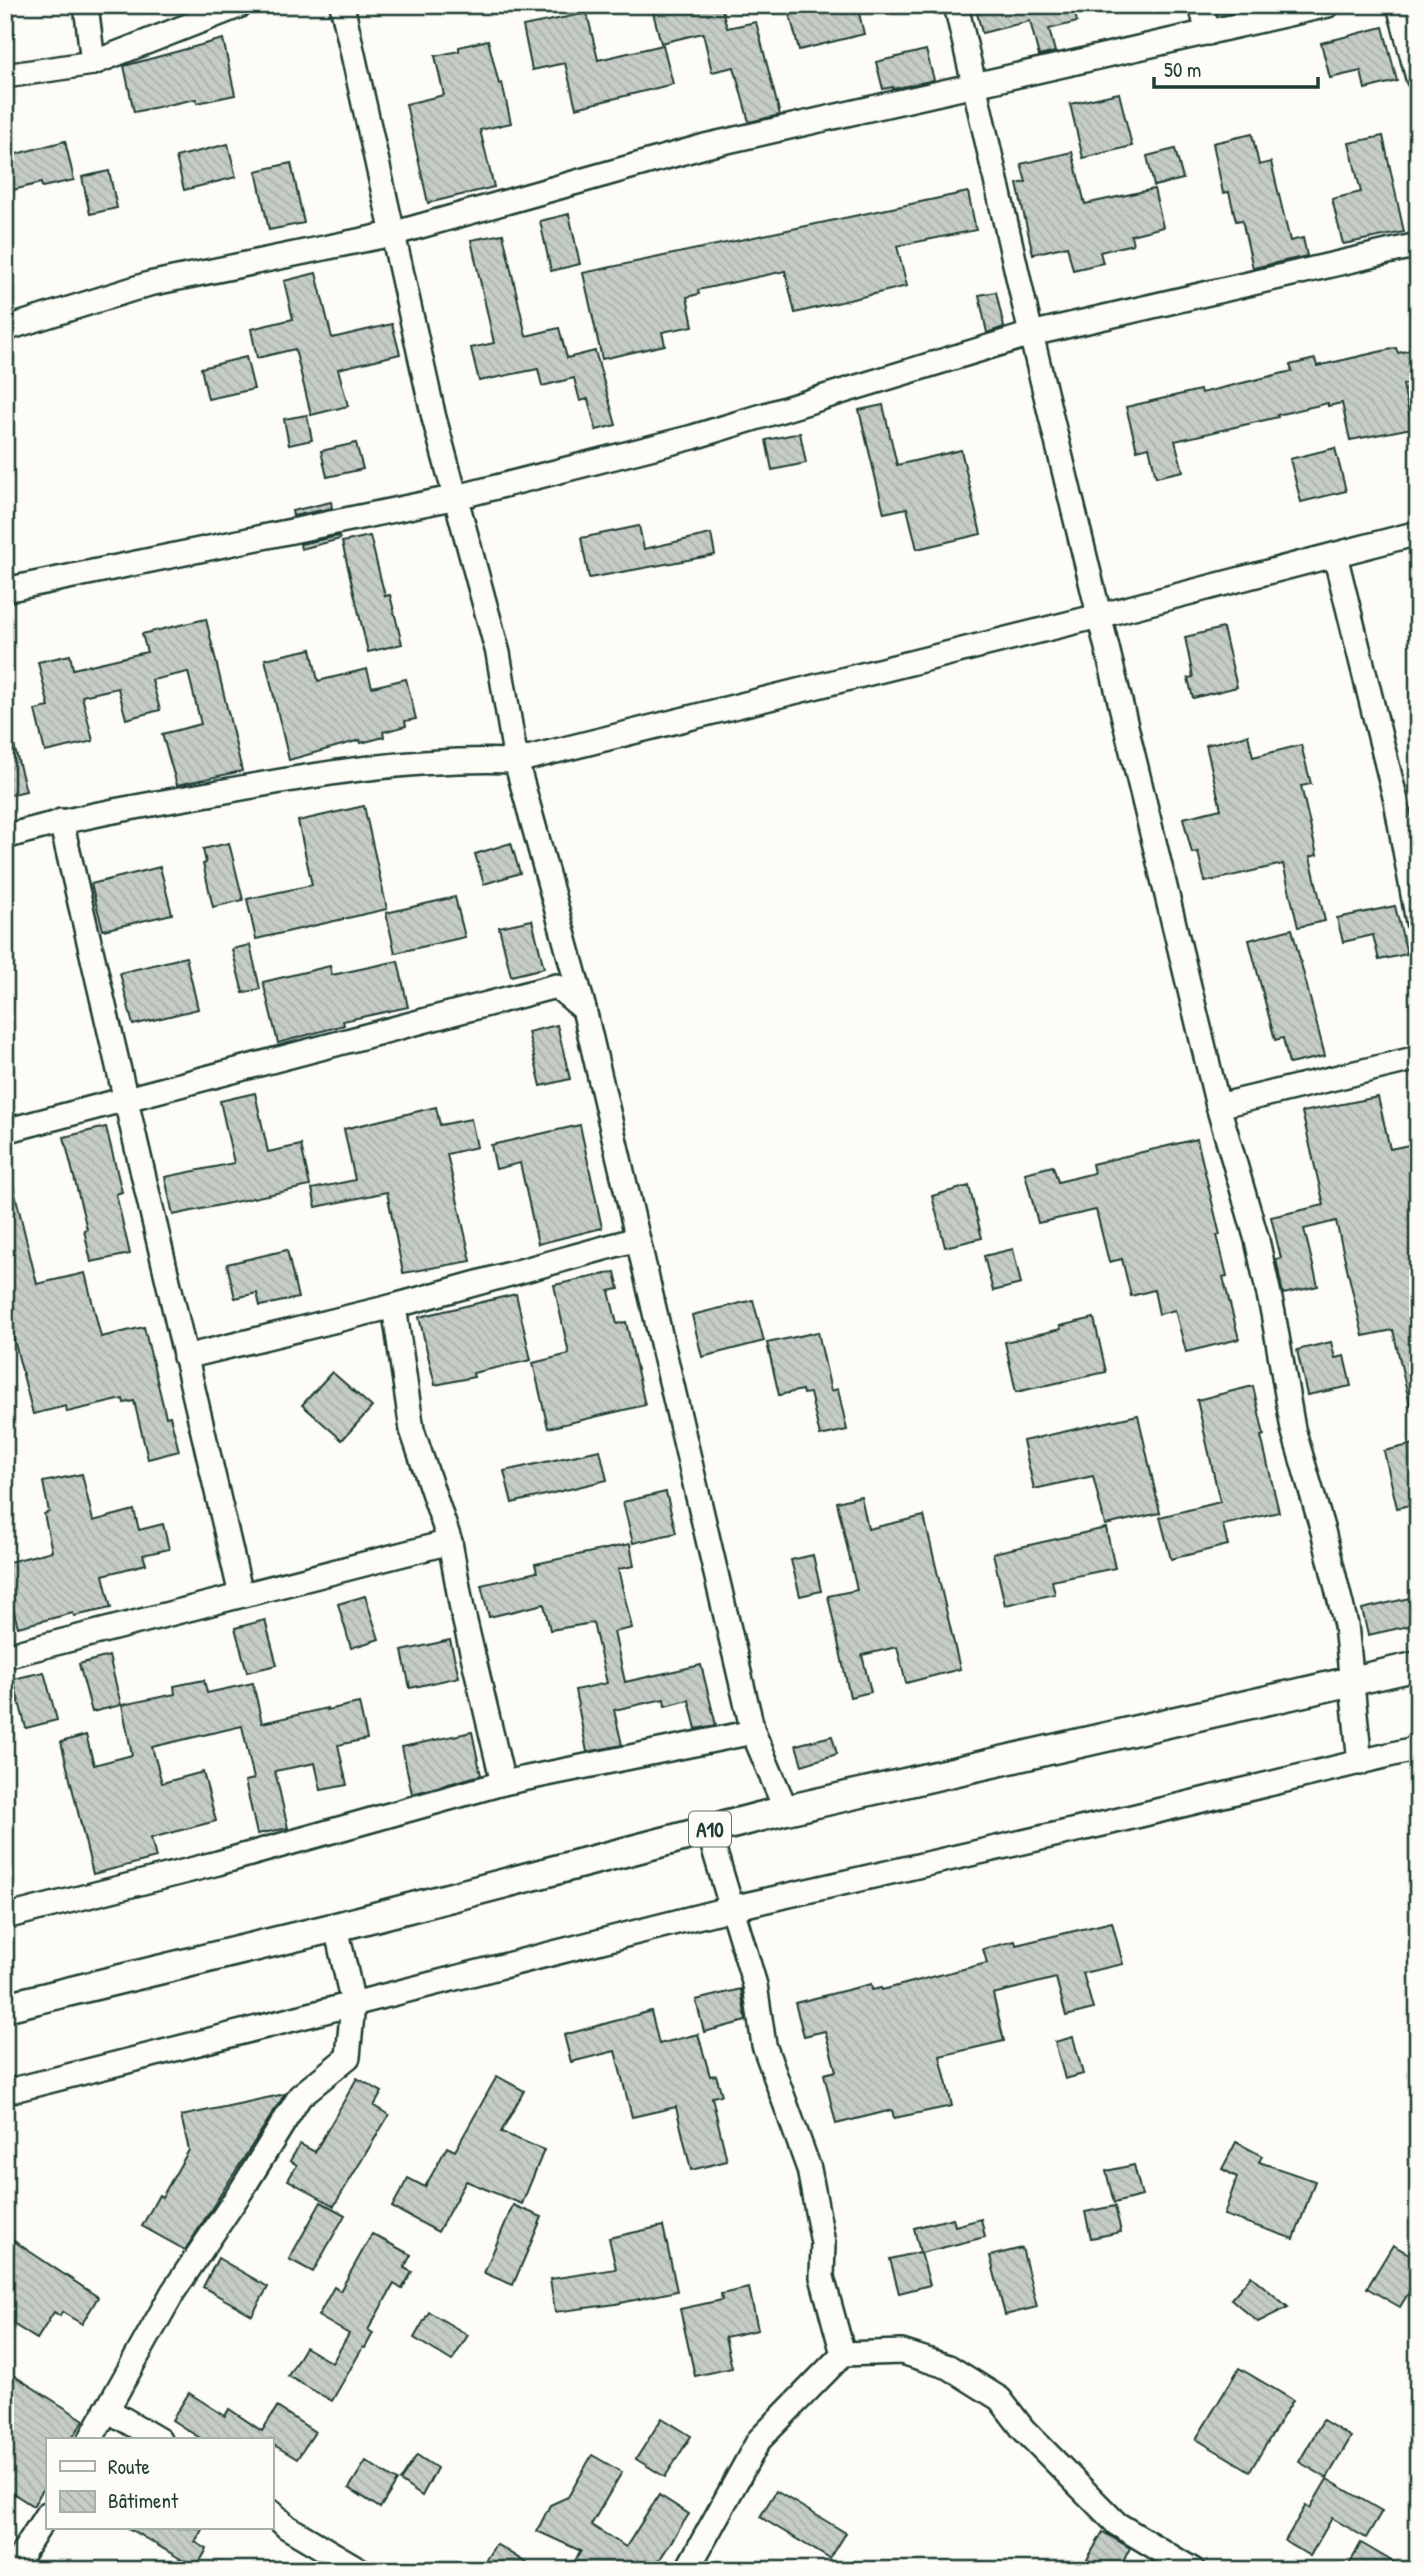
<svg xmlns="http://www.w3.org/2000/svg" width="1423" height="2575" viewBox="0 0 1423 2575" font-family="'Patrick Hand',sans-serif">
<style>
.building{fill:url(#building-back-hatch);stroke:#1f3d34;stroke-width:2}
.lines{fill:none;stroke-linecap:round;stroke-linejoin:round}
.minor-casing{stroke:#1f3d34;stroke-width:28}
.major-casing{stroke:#1f3d34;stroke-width:33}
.minor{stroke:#fdfcf7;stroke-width:23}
.major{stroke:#fdfcf7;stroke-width:28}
.labels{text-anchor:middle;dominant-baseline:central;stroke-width:5;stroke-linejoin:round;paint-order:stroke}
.shield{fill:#fdfcf7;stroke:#62766e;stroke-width:2}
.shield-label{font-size:21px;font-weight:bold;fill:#1f3d34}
</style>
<defs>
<pattern id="building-back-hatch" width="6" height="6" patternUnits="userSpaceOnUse" patternTransform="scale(1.75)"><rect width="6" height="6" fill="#c6cdc7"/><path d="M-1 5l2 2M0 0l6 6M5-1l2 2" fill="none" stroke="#aab1ac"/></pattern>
</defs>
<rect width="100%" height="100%" fill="#fdfcf7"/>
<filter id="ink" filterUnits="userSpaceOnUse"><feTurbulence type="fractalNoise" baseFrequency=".0143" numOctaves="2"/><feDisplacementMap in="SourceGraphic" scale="14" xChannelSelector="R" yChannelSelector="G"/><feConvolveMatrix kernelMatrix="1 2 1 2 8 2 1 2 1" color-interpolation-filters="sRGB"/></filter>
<g filter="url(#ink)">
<g class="building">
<path d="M651,5H721L727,28L756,22L780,115L749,122L734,67L712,72L703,33L661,43Z"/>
<path d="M857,5L864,34L799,50L790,15L829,5Z"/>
<path d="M975,5H1073L1077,22L1049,29L1055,52L1039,56L1030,21L982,33Z"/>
<path d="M587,13L598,60L663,45L673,84L576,108L565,63L532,70L523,26Z"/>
<path d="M1383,27L1397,81L1365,89L1361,71L1330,78L1321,43Z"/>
<path d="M223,39L235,95L197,103L196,99L134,112L124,66Z"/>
<path d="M488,40L499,84L502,83L511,123L480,130L494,187L428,203L406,104L444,95L435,56L459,51V47Z"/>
<path d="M926,50L934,80L893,89V87L883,89L876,62Z"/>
<path d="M1119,93L1132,146L1083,158L1070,104Z"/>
<path d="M1252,134L1259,165L1271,162L1290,241L1303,238L1307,256L1253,268L1242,220L1236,221L1229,192L1223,193L1213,143Z"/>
<path d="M1383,136L1404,232L1343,244L1332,199L1361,192L1349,143Z"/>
<path d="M65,141L74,180L42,187L41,183L5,192V157Z"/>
<path d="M228,144L236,177L184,190L176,157Z"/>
<path d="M1175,149L1183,179L1154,186L1147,156Z"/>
<path d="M1072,152L1085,204L1154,189L1163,227L1131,235L1133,244L1100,252L1103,263L1073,270L1067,246L1033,254L1017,184L1026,182L1021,164Z"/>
<path d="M291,163L304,223L269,230L256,171Z"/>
<path d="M109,171L117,208L90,214L82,177Z"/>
<path d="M968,192L976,230L897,246L907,286L795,313L785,271L698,290L699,294L687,297L693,326L662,332L665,345L602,359L583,273Z"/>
<path d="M569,214L580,264L551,271L540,221Z"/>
<path d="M503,234L526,336L559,328L567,358L595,351L616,425L596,430L588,399L580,401L574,378L542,386L538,369L479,381L471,348L494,343L471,240Z"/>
<path d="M316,273L332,338L392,324L400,354L338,369L348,406L311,415L295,349L257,358L251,329L293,319L284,281Z"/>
<path d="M996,292L1004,327L987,333L979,295Z"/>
<path d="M1396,348L1398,353L1418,348V382L1403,385L1412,428L1350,440L1342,403L1328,406V403L1277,415L1278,417L1175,441L1183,471L1156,477L1149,447L1137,450L1126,407L1200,390L1201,393L1292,371L1290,365L1315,359L1317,366Z"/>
<path d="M246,357L254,389L208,399L201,368Z"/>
<path d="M883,405L897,465L961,450L981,534L917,549L907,508L884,513L859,410Z"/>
<path d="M307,415L312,440L289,445L284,419Z"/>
<path d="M800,433L806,463L772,470L766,440Z"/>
<path d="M356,443L363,469L327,477L321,451Z"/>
<path d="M1335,448L1346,491L1301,502L1290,459Z"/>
<path d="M331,502L332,508L293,516L292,511Z"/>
<path d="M639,526L644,549L711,534L715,555L589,578L581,538Z"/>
<path d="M339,536L340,539L301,549L300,544Z"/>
<path d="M370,536L385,596L390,595L402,644L368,652L342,542Z"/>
<path d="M206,619L242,771L177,785L162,734L201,724L188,672L152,680L160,710L126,719L118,688L82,696L93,741L45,752L35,710L49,707L38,662L70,655L73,669L147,652L142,634Z"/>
<path d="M1223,628L1237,687L1193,698L1188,678L1193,677L1185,637Z"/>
<path d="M311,649L318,681L367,669L372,687L406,679L416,719L405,721L406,726L383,732L384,737L361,743L360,740L289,760L265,659Z"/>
<path d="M11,734L26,791L5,796V735Z"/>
<path d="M1248,735L1253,757L1301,745L1311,784L1301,786L1317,855L1310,857L1325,921L1298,927L1283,864L1205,882L1198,852L1192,853L1183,818L1221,809L1206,745Z"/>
<path d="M364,806L387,909L256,939L247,899L312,885L298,821Z"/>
<path d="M229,843L243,900L213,907L203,864L206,863L203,849Z"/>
<path d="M511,843L520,873L484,884L475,854Z"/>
<path d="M160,867L172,914L103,930L91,884Z"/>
<path d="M455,897L465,937L395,953L386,913Z"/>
<path d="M1395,906L1407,954L1379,960L1373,935L1343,942L1337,918Z"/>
<path d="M532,920L544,968L511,976L499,927Z"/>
<path d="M1292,929L1325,1056L1289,1064L1283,1038L1275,1040L1249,940Z"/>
<path d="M250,945L260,989L243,993L232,949Z"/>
<path d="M186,957L198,1009L133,1025L120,973Z"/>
<path d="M398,961L408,1007L343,1021L344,1025L278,1043L263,982L330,966L332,975Z"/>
<path d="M557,1025L570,1079L541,1086L528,1032Z"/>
<path d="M255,1093L268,1152L301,1145L310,1186L173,1215L165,1177L234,1163L220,1101Z"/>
<path d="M1378,1097L1390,1149L1418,1143V1404L1410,1405L1393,1330L1363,1336L1336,1221L1304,1229L1318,1286L1283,1294L1276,1259L1281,1258L1271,1217L1324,1205L1302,1112Z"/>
<path d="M436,1107L440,1125L471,1119L477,1147L447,1154L471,1261L403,1273L387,1192L316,1207L312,1189L355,1180L344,1129Z"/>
<path d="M580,1125L602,1228L538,1244L520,1163L496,1169L491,1145Z"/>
<path d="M106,1127L122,1192L116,1194L130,1254L91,1262L84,1230L87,1229L64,1137Z"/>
<path d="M1197,1139L1220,1235H1217L1227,1276L1223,1277L1239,1339L1186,1352L1175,1310L1159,1314L1154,1290L1131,1296L1122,1259L1109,1262L1096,1210L1038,1223L1025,1173L1053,1166L1058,1182L1094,1173L1092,1164Z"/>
<path d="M12,1181L37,1284L85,1273L101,1337L144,1327L166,1417L170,1416L179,1451L148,1459L134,1401L124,1403L123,1399L67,1412L66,1406L33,1414L5,1304V1182Z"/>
<path d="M969,1186L982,1238L945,1247L932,1196Z"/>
<path d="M1013,1249L1021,1284L993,1291L984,1256Z"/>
<path d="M287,1250L298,1298L260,1306L257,1293L235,1298L227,1264Z"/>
<path d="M615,1272L619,1289L609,1291L617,1324L626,1322L645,1405L548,1428L533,1363L569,1354L554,1285Z"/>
<path d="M516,1294L531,1360L473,1373L474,1377L435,1385L419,1317Z"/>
<path d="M753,1300L764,1341L702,1357L692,1315Z"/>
<path d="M1094,1318L1106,1372L1016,1392L1005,1342L1061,1329L1060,1326Z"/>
<path d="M818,1332L831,1391L838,1389L847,1430L820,1436L810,1393L803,1394L802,1390L779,1395L767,1343Z"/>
<path d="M1331,1342L1335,1358L1344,1356L1351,1386L1307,1395L1297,1350Z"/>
<path d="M332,1372L372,1407L342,1440L302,1405Z"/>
<path d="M1253,1386L1264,1435L1261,1436L1279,1512L1223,1525L1228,1545L1171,1559L1160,1517L1220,1502L1197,1400Z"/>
<path d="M1138,1415L1160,1513L1105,1525L1093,1476L1034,1489L1023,1441Z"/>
<path d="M1418,1443V1503L1397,1508L1384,1451Z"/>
<path d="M600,1450L607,1480L512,1503L504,1471Z"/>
<path d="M82,1474L93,1521L134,1510L139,1530L163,1524L169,1549L143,1555L146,1564L103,1575L111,1608L74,1616L73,1613L18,1627L5,1579V1563L52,1551L44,1514L49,1512L43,1482Z"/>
<path d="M666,1492L676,1533L633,1543L623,1502Z"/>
<path d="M861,1496L868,1529L924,1516L960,1669L906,1683L897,1647L862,1655L871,1692L850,1697L828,1596L857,1590L837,1502Z"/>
<path d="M1106,1528L1115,1568L1052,1581L1055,1594L1005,1605L993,1553Z"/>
<path d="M630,1544L634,1566L618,1569L632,1628L614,1632L625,1682L701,1665L716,1725L696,1729L689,1700L665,1706L664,1699L614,1710L622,1745L587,1752L575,1690L607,1683L593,1623L550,1630L544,1604L489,1617L481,1585L537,1572L535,1564Z"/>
<path d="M813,1555L821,1591L800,1596L791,1560Z"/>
<path d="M365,1596L379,1639L351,1648L338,1604Z"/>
<path d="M1418,1596V1624L1368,1635L1362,1609Z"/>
<path d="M265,1620L277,1665L247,1672L235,1628Z"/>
<path d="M450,1640L459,1677L410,1688L402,1651Z"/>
<path d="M109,1656L121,1705L92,1712L79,1664Z"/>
<path d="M44,1672L57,1720L26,1728L13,1679Z"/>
<path d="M204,1680L207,1693L253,1683L262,1723L327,1708V1710L359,1703L367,1739L338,1745L347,1785L321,1790L315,1763L275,1771L288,1828L257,1834L245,1781L254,1779L242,1726L152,1747L162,1783L203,1772L216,1821L151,1838L156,1858L93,1874L61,1742L86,1735L94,1765L132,1755L122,1705L175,1694L174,1686Z"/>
<path d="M472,1732L481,1775L412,1794L402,1747Z"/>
<path d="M832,1736L837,1754L802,1765L796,1745Z"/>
<path d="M1112,1922L1123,1964L1083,1973L1093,2009L1066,2016L1056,1978L993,1994L1004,2041L940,2056L952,2106L894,2118L892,2110L836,2124L824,2074L836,2071L825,2031L804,2036L795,2003L871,1984L872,1990L881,1988L882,1990L928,1978L987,1963L983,1949L1015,1941L1016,1945Z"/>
<path d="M741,1989L746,2021L704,2032L696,2000Z"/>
<path d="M651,2011L659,2044L698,2034L710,2076L716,2075L722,2095L712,2097L727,2161L691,2170L676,2107L632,2117L615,2051L571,2062L564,2035Z"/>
<path d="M1073,2037L1083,2074L1065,2079L1055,2042Z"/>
<path d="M497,2076L524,2091L501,2132L544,2150L522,2204L466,2181L438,2232L392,2207L408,2178L425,2187L447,2147L455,2151Z"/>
<path d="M357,2078L382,2092L374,2106L389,2115L334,2206L288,2180L297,2165L290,2161L300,2144L315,2152Z"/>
<path d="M285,2094L185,2250L142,2226L159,2195L162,2197L189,2150L181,2116Z"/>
<path d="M1236,2142L1262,2156L1259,2162L1315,2181L1294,2239L1224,2215L1237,2177L1222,2169Z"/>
<path d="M1134,2165L1142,2196L1114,2203L1106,2171Z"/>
<path d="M321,2202L345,2215L313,2272L289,2259Z"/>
<path d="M513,2205L542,2217L513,2285L484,2273Z"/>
<path d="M1115,2206L1121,2232L1091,2238L1085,2212Z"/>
<path d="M953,2218L955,2226L981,2219L985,2237L921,2253L930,2285L899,2293L890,2259L920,2252L914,2228Z"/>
<path d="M663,2226L677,2291L616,2304L555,2312L550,2279L616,2269L609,2238Z"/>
<path d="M372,2234L411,2255L404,2268L412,2272L402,2289L394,2284L368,2330L373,2333L365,2348L363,2347L332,2401L288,2376L305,2347L332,2363L349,2334L318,2316L334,2287L340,2291Z"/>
<path d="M5,2235L98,2297L82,2324L62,2312L60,2316L54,2312L37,2339L5,2319Z"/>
<path d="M1393,2245L1418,2259V2277L1400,2307L1367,2288Z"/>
<path d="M1022,2248L1037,2307L1005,2315L990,2256Z"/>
<path d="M218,2258L268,2287L252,2315L203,2287Z"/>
<path d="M1251,2276L1288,2307L1258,2322L1231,2299Z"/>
<path d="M749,2288L758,2330L725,2337L732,2368L695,2376L680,2309L722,2300L721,2294Z"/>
<path d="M429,2312L468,2335L452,2361L414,2338Z"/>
<path d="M1239,2368L1293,2400L1250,2471L1196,2439Z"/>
<path d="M5,2370L84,2420L71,2440H47V2483L33,2506L5,2488Z"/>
<path d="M189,2393L225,2416L229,2409L262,2431L277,2407L315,2432L297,2459L271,2443V2440H203L172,2420Z"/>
<path d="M662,2418L691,2436L665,2477L636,2459Z"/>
<path d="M1323,2420L1351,2437L1327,2478L1299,2462Z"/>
<path d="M417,2455L437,2468L422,2496L400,2481Z"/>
<path d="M592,2455L622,2472L591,2525L626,2547L659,2495L689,2514L653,2570H569L581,2551L537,2531L550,2505L568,2497Z"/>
<path d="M366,2461L397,2481L380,2508L349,2488Z"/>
<path d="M1327,2479L1382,2511L1366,2538L1332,2518L1310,2556L1285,2541L1306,2505L1310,2508Z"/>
<path d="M776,2491L846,2533L830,2559L760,2517Z"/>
<path d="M128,2528H203L195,2542L207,2549L196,2568Z"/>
<path d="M1103,2532L1130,2548L1119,2570H1081Z"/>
<path d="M1361,2543L1407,2570H1346Z"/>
<path d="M496,2544L537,2570H479Z"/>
</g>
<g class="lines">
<defs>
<g id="minor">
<path d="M86,5L93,63"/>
<path d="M342,5L434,418L498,653L516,761L1099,616L1418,533"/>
<path d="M956,5L1031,334L1218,1106L1257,1240L1273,1313L1293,1429L1323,1531L1346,1625L1360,1763"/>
<path d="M1201,5L1208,33"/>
<path d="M1399,5L1418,78"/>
<path d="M5,76L93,63L241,5"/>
<path d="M5,329L149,284L392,234L705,146L1328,5"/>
<path d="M1335,555L1396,801L1418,922"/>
<path d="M5,590L457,497L693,437L1031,334L1418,245"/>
<path d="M61,821L241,1595"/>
<path d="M5,837C72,817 140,806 209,794C310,775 413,757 516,761L584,1009L753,1732L786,1810"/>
<path d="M1218,1106L1418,1058"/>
<path d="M5,1131L556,986L584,1009"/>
<path d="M394,1306L412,1430L450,1542L462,1609L503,1783"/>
<path d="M185,1357L394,1306L637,1239"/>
<path d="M5,1656L450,1542"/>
<path d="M5,1917L218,1863L503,1783L753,1732"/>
<path d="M5,2092L732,1908L1107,1823L1418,1748"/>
<path d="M843,2354L902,2352L949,2367L1000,2399L1023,2429L1117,2524L1193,2570"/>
<path d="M106,2409L159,2440"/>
<path d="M90,2440L173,2292L241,2191L300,2096L348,2057L353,2004L336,1927"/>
<path d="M271,2512L287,2527L360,2570"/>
<path d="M12,2570L47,2514"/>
<path d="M687,2570L759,2440L843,2354L822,2277L823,2243L809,2169L764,2045L755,1985L708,1829"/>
</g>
<path id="major" d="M5,2007L336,1927L786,1810L1418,1666"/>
</defs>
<use href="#minor" class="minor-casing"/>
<use href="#major" class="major-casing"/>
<use href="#minor" class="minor"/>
<use href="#major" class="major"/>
</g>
</g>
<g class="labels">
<rect class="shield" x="689" y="1811.5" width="42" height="35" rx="5"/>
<g class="shield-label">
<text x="710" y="1829">A10</text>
</g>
</g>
<rect width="1423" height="2575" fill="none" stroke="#fdfcf7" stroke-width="28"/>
<rect x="14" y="14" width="1395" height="2547" fill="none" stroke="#1f3d34" stroke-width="2.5" filter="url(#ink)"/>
<rect x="46" y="2438" width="228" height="91" fill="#fdfcf7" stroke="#a4b0a9" stroke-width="2"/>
<rect x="60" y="2461" width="35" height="10" fill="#fdfcf7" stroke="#a4b0a9" stroke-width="2"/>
<text x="108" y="2474" font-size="21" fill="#1f3d34">Route</text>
<rect x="60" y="2491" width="35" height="21" fill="url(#building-back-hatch)" stroke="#a4b0a9" stroke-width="2"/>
<text x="108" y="2508" font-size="21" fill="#1f3d34">Bâtiment</text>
<path d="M1154 77v10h164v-10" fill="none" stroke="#1f3d34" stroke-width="3.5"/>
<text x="1164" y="77" font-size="21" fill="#1f3d34" stroke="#fdfcf7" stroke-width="5" paint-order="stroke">50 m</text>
</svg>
